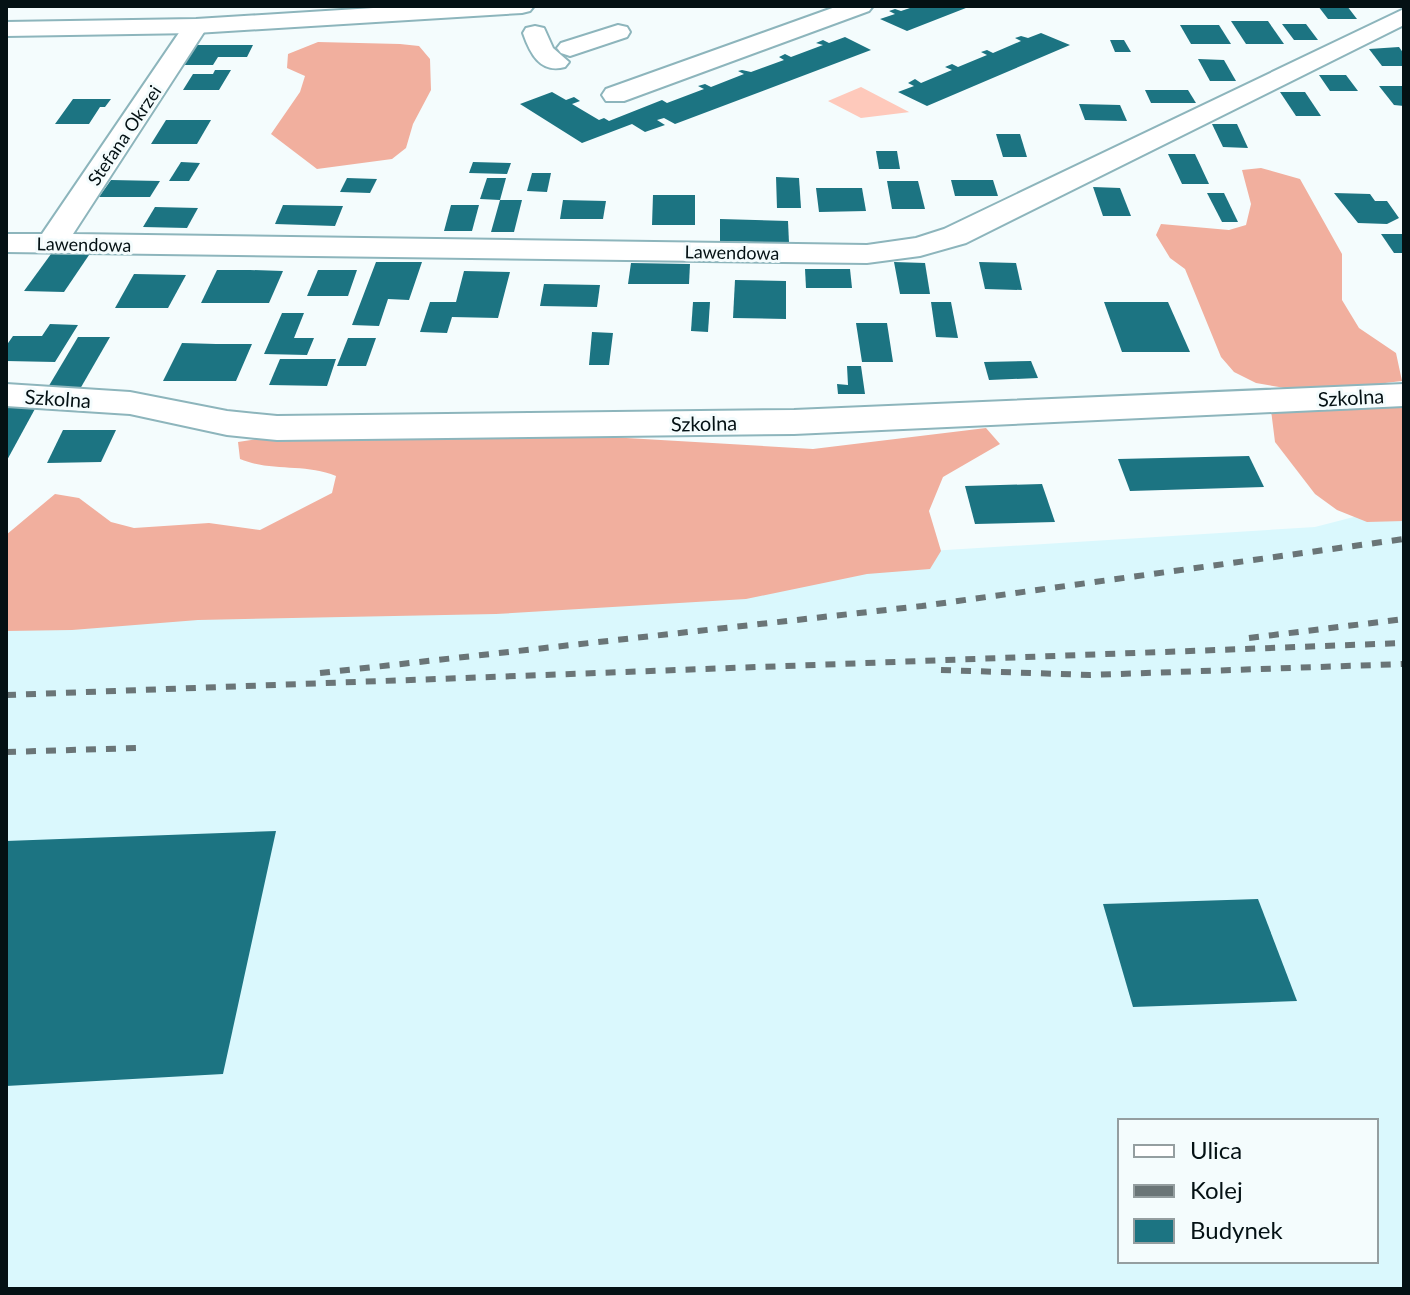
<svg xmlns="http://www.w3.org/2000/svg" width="1410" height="1295" viewBox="0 0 1410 1295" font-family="Lato,sans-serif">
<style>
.built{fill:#daf8fd;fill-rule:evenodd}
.green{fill:#fec9bb}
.forest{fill:#f1af9e}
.building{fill:#1c7482}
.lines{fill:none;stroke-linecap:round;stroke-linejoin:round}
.minor-casing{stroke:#8db5bc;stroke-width:4}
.major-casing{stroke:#8db5bc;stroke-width:4}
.minor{fill:#fff;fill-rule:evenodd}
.major{fill:#fff;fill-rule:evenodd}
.rail{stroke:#6a7577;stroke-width:6;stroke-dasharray:10 10;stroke-linecap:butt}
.labels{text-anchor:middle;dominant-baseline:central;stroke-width:6;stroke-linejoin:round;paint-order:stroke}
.far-street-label{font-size:18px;fill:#041114;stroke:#f4fcfd}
.street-label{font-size:20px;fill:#041114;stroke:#f4fcfd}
</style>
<rect width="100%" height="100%" fill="#f4fcfd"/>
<path class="built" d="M1404,504V1289H6V603L192,597L1315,527ZM1120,1121H1376V1261H1120Z"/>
<path class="green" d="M861,87L909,112H910L861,118L828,101Z"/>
<g class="forest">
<path d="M318,42L400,44L419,46L430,59L431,90L413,124L406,148L392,159L317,169L271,134L300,92L305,76L287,68L288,54Z"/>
<path d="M1261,168L1300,179L1342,254V300L1359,328L1396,353L1402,381L1309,392L1256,383L1234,372L1221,357L1185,269L1170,258L1156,235L1161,224L1229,230L1246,225L1251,204L1242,170Z"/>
<path d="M1404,405V521L1367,522L1337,510L1315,494L1275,442L1271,410Z"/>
<path d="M986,428L1000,444L943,477L929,511L941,551L930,569L867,574L746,599L496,614L198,620L72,630L6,631V535L55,494L79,498L111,522L134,528L209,523L260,530L332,493L336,476C304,463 271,472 240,459L238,442L284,435L592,436L813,449Z"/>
</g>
<g class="building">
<path d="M916,6H971L907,31L880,19L895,14L889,11L895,9L901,11Z"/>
<path d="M1318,6H1347L1357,19H1328Z"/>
<path d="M1231,21H1268L1284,44H1246Z"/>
<path d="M1282,24H1306L1318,40H1294Z"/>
<path d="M1180,25H1219L1231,44H1191Z"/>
<path d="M1041,33L1070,45L927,106L898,92L914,86L908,83L915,79L921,83L952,70L945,67L952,64L958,67L987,55L981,52L987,50L993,53L1021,41L1015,38L1021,36L1028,38Z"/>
<path d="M845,37L871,50L675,124L664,118L657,120L665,125L645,132L632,124L582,143L520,104L552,92L566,100L574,97L580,101L572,104L599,120L604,118L609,121L662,100L667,103L704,89L698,86L705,84L711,87L744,74L738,71L742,70L751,72L784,60L779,57L785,54L791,57L823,45L816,43L823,40L829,43Z"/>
<path d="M1110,40H1124L1131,52H1115Z"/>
<path d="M194,45H253L247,57H218L213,65H180Z"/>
<path d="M1399,47L1404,54V66H1382L1369,49Z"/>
<path d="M1198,59L1224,60L1236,81H1210Z"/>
<path d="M215,70H231L219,90H183L193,74H213Z"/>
<path d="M1319,75H1346L1358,91H1330Z"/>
<path d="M1379,86H1404V106L1394,105Z"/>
<path d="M1145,90H1188L1196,103H1151Z"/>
<path d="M1280,92H1305L1321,116H1296Z"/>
<path d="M73,99H111L105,107H100L89,124H55Z"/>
<path d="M1079,104L1120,105L1127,121L1085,120Z"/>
<path d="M166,120H211L197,144H151Z"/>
<path d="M1212,124H1237L1248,148L1223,147Z"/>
<path d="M996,134H1020L1027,157H1003Z"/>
<path d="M876,151H897L900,169H879Z"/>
<path d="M1168,154H1195L1209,184H1182Z"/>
<path d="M181,162L200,163L189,181H169Z"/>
<path d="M473,162L511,163L507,174L469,173Z"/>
<path d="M532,173H551L547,192L527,191Z"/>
<path d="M776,177L799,178L801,208H777Z"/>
<path d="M347,178L377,179L370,193L340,192Z"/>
<path d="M487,178H506L500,200L480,199Z"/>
<path d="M111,180L160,181L150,197H99Z"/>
<path d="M951,180H993L998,196H955Z"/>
<path d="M887,181H918L925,209H892Z"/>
<path d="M1093,187L1120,188L1131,216H1103Z"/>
<path d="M816,188H862L866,211L819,212Z"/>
<path d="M1207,193H1224L1238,222H1222Z"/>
<path d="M1334,193L1370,194L1375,201H1387L1399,218L1387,224L1358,223Z"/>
<path d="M653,195H695V225H652Z"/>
<path d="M500,200H522L514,232H491Z"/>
<path d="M563,200L606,201L603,219H560Z"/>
<path d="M283,205L343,206L335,226L275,224Z"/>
<path d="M451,205H479L472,231H444Z"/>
<path d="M155,207L198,208L187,228L143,227Z"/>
<path d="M720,219L788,221L789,243L720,241Z"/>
<path d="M1381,234H1404V253H1394Z"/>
<path d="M51,254L89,255L64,292L24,291Z"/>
<path d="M376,262H422L409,300L388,299L379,326L352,325Z"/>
<path d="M894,262L925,263L930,294H900Z"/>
<path d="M979,262L1016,263L1022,290L985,289Z"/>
<path d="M631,263L690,264L689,284H628Z"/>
<path d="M805,269H850L852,288H806Z"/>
<path d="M217,270H250L283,271L269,303H201Z"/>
<path d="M318,270H357L348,296H307Z"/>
<path d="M464,271L510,272L498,318L452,317L447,333L420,332L430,302H456Z"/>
<path d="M134,274L186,275L168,308H115Z"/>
<path d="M735,280L786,281V319L733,318Z"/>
<path d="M544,284L600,285L597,307L540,306Z"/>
<path d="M693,302H710L708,332L691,331Z"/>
<path d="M931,302H951L958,338L936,337Z"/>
<path d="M1104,302H1168L1190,352H1122Z"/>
<path d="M282,313H304L294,338H314L307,355L264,354Z"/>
<path d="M856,323H887L893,362H862Z"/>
<path d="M50,324L78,325L55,362L6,361V346L13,336H42Z"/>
<path d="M592,332L613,333L609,365H589Z"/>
<path d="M78,337H110L80,389H47Z"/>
<path d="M348,338H376L366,366H337Z"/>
<path d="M182,343L216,344H252L236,381H163Z"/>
<path d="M280,359H336L327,386L269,385Z"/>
<path d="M1031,361L1038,378L989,380L984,362Z"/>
<path d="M847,366H861L865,394H838L837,384L848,385Z"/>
<path d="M6,407H36L6,462Z"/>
<path d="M63,430H116L101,462L47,463Z"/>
<path d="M1249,456L1264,487L1130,491L1118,459Z"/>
<path d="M1042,484L1055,522L975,524L965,486Z"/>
<path d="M276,831L223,1074L6,1086V841Z"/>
<path d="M1258,899L1297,1001L1133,1007L1103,904Z"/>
</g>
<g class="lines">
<defs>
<g id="minor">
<path d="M838,6H873L869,11L624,101H606L602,95L606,89Z"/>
<path d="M1404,9V25L966,243L920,256L867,263L6,252V234H42L187,21H205L208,26L73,234L867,245L916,238L944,229Z"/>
<path d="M618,25L627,27L630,32L627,37L570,56L561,53L557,48L561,43Z"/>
<path d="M535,26L544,28L553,48L569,62L565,67C540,74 530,53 523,33L526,28Z"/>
<path d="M6,384L130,392L227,411L277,416L794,410L1404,384V406L794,434L277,440L227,435L130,414L6,406Z"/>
</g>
<path id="major" d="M405,6H534L530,11L522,13L196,33L6,36V22L196,19Z"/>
</defs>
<use href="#minor" class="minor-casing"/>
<use href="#major" class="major-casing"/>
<use href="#minor" class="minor"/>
<use href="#major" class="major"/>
<g class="rail">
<path d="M1249,638L1404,619"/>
<path d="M941,670L1090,675L1404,664"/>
<path d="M320,673L922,606L1404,539"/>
<path d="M6,695L1404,643"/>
<path d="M6,752L137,748"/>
</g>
</g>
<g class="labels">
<g class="far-street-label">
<text transform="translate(124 135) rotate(-56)">Stefana Okrzei</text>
<text transform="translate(84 244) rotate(1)">Lawendowa</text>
<text transform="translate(732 252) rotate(1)">Lawendowa</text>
</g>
<g class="street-label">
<text transform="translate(1351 397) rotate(-3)">Szkolna</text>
<text transform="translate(58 398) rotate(4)">Szkolna</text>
<text transform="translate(704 423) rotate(-1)">Szkolna</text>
</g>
</g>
<rect width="1410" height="1295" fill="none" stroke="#041114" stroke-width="16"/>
<rect x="1118" y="1119" width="260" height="144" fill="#f4fcfd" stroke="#949ea0" stroke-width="2"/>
<rect x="1134" y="1145" width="40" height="12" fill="#ffffff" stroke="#949ea0" stroke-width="2"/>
<text x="1190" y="1159" font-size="24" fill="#041114">Ulica</text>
<rect x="1134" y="1185" width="40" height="12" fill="#6a7577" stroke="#949ea0" stroke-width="2"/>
<text x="1190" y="1199" font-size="24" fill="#041114">Kolej</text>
<rect x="1134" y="1219" width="40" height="24" fill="#1c7482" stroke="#949ea0" stroke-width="2"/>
<text x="1190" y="1239" font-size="24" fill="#041114">Budynek</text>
</svg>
